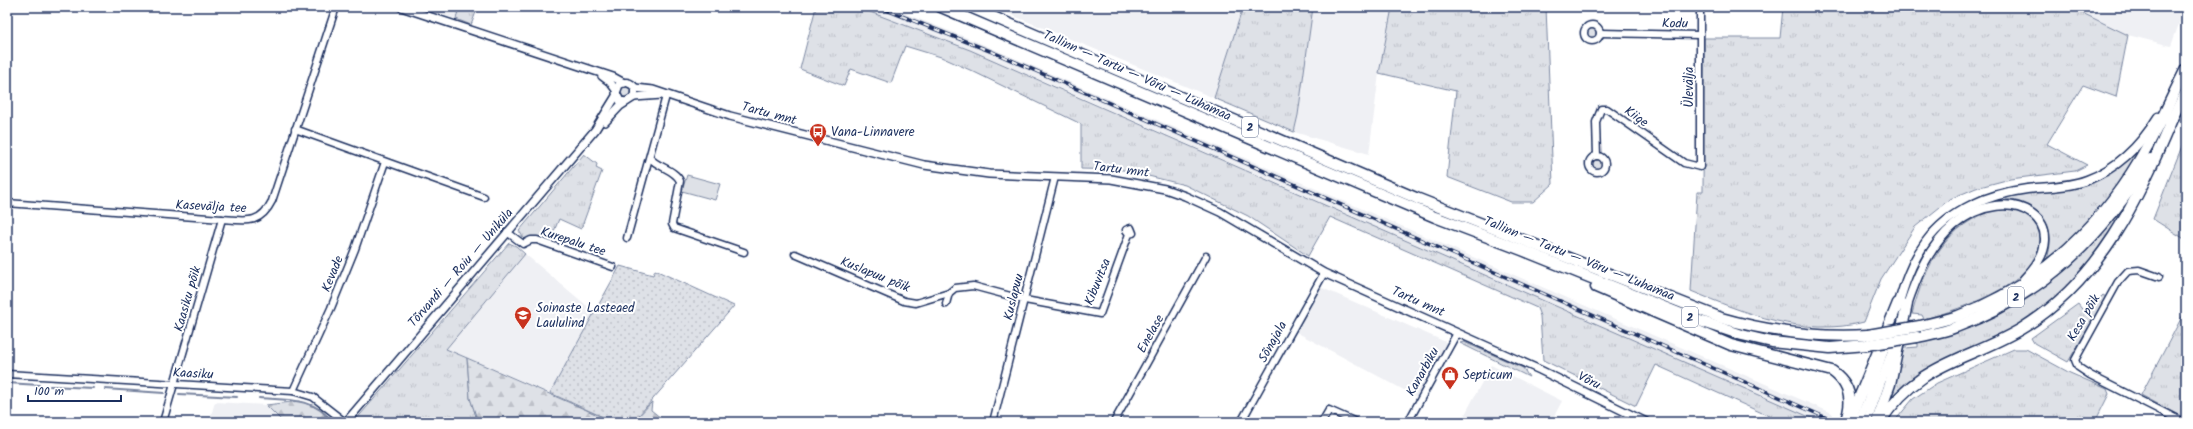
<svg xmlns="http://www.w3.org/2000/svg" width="2193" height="429" viewBox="0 0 2193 429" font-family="Kalam,sans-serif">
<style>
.built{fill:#eff0f4}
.grass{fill:url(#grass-tufts);stroke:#7c88a2}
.forest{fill:url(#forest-firs);stroke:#7c88a2}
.park{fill:url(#park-dots);stroke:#7c88a2}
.pitch{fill:#dee1e7;stroke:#7c88a2}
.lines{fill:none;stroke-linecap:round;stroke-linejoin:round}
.stream{stroke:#77839f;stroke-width:2}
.minor-casing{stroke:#1b2f5e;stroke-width:9}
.tertiary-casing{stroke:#1b2f5e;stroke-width:10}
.secondary-casing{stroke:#1b2f5e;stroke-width:11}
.trunk-casing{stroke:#1b2f5e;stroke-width:13}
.minor{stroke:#fff;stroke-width:6}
.tertiary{stroke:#fff;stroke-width:7}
.secondary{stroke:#fff;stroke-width:8}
.trunk{stroke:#fff;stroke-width:10}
.rail-casing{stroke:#1b2f5e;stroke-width:3.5}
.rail{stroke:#fff;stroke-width:2;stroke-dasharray:6;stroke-linecap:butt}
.trunk-bridge-casing{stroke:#1b2f5e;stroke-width:13;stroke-linecap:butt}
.trunk-bridge{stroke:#fff;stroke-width:10}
.labels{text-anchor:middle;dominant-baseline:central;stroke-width:4;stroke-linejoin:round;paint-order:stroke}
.shield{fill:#fff;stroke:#5f6d8e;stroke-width:1}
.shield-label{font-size:12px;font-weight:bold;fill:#1b2f5e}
.street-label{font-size:13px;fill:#1b2f5e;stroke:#fff}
.poi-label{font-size:13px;fill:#1b2f5e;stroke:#fff;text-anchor:start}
</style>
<defs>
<pattern id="grass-tufts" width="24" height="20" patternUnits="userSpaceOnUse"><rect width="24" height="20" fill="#dee1e7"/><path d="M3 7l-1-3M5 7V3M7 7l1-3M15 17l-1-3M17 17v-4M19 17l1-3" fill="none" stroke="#bec1c9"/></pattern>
<pattern id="forest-firs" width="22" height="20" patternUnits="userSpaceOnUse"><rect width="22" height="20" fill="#dee1e7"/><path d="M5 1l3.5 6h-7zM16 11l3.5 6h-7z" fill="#bec1c9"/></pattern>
<pattern id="park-dots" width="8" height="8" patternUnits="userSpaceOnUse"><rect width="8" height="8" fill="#dee1e7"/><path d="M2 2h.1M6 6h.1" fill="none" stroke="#bec1c9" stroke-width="1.8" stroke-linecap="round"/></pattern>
</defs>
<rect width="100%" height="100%" fill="#fff"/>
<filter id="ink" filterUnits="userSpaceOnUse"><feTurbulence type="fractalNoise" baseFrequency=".025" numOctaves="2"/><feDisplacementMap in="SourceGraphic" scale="8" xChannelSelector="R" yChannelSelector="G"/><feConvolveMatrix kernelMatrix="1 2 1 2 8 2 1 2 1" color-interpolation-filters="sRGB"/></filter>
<g filter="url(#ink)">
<g class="built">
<path d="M419,7H459L456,19Z"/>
<path d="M857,7H888L973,40L1832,413V417L1829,422H1821L1051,84L970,50Z"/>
<path d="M997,7H1243L1214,98L1004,12Z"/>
<path d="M1313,7L1392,8L1379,73L1369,154L1294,132L1298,115Z"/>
<path d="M2070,7H2185L2171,46L2128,35Z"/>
<path d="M525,254L586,305L596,311L550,393L446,349Z"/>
<path d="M1320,287L1448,343L1417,397L1296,332Z"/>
<path d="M1491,365L1562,401L1551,422H1461Z"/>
<path d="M215,402L266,405L283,422H209Z"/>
</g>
<g class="grass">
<path d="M459,7H478L471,25L456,19Z"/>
<path d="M816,7H857L970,50L1821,422H1782L1656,365L1636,406L1543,360L1540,316L1537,308L1330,217L1308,256L1248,216L1185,185L1124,170L1081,169V124L970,70L941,57L905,46L891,83L851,69L844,86L800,69Z"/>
<path d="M1243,7H1313L1298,115L1294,132L1214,98Z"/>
<path d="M1387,7H1546L1553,184L1533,202H1511L1447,177L1456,91L1379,73L1392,8Z"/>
<path d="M1783,7H2070L2128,35L2116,97L2083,85L2047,144L2087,165L2075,171L2010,179L1976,188L1950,199L1915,227L1881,279L1864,322C1806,338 1744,313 1691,291L1697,192H1703L1704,38H1780Z"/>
<circle cx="1592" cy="33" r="5.5"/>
<circle cx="625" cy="92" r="5"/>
<path d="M2186,136V240L2153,219Z"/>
<path d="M2142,146L2124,178L2084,229L2046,262C2059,227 2040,203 2006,199L2005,195C2064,190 2098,190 2142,146Z"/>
<path d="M584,154L597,164L596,168L602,171L581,229L559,219L550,241L533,237L525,240L519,231Z"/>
<circle cx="1597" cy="164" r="5"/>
<path d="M2132,197L2118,225L2082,274L2030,320L1994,339L1887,405L1904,348L1918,347V342L1955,332L2052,280L2073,263L2098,237Z"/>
<path d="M1998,209C2015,210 2031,212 2038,230C2056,279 1958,310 1924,319L1922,315L1912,314C1925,266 1946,223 1998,209Z"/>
<path d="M509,243L516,246L525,254L446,349L467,358L470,398L478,422H354Z"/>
<path d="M2103,295L2106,297L2068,362L2034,343L2031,338L2078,304L2085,313Z"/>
<path d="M2186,309V409L2182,417L2141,395Z"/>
<path d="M1464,342L1523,368L1529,377L1460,343Z"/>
<path d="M2014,349H2026L2070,373L2107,389L2109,394L2095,422H1894L1913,399L1937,383Z"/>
</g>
<g class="forest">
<path d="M467,358L614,422H478L470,398Z"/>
<path d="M300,401L322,410L328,422H283L266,405Z"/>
<path d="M652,402L651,410L666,422H633Z"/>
</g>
<path class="park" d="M620,266L653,275L655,270L734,306L633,422H614L550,393Z"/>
<path class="pitch" d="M687,175L720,184L715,200L682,191Z"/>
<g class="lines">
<g class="stream">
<path d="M7,383L39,385"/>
<path d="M50,386L93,388"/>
<path d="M105,389L164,393"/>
<path d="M179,394L237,397"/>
<path d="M259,398C286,400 315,397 332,422"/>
</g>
<defs>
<g id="minor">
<circle cx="1592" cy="33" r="8"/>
<path d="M1600,33L1700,35"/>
<path d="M295,129L484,197"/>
<path d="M1597,156L1596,122L1601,109H1607L1684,163L1700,167V7"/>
<circle cx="1597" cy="164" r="8"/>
<path d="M650,158C657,167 676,170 680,181L672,224L674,228L744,252"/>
<path d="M7,203L222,219C246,221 260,225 272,201L336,7"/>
<path d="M507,232L523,244L531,240H537L613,267"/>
<path d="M627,238L666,96"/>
<path d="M795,254L904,301L916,303L949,293"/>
<path d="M2159,277L2139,270L2128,271L2118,282L2075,360L2078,367L2090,375L2183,422"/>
<path d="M946,304L949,293L955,288L973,286L1025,300L1100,314L1129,234L1126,230L1131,228L1133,233L1129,234"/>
<path d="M7,374L293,391L313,397L345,422"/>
<path d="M293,391L331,308L355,249L385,162"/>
<path d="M163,422L222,219"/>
<path d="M993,422L1055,177"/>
<path d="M1114,422L1206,256"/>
<path d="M1241,422L1324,273"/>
<path d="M1322,422L1329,410L1356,422"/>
<path d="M1408,422L1457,333"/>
</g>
<g id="tertiary">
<path d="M401,7L613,77L624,83"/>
<path d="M602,76L610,82L616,90"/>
<path d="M635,88L653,90L730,116L924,165L989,174L1111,179L1165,189L1185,196L1220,212L1324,273L1540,370L1646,422"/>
<path d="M634,97L662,95"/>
<path d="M605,122L620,106L634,97L635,88C631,82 625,81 619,85L616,93L620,101L626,102"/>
<path d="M346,422L595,130L616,96"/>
</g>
<g id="secondary">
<path d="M1906,308C1916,278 1928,247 1954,225C2010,178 2081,223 2024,279"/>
<path d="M1897,309C1904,285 1911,262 1926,242C1949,210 1989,194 2027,189C2047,187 2068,187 2087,180C2118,168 2141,145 2158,117"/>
<path d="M1858,422L1867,402L1886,343"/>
<path d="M1867,422L1895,342"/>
</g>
<g id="trunk">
<path d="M941,7L1435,217L1522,250L1691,318L1742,335L1772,342L1830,348L1867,345"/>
<path d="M970,7L1416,198L1721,318C1770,332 1817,338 1868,335"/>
<path d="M2169,124L2186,92"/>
<path d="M1596,287L1731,345L1832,371C1850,384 1854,401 1845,422"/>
<path d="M1920,326C1933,323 1946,320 1958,316C2042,285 2106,222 2148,145C2162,120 2173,94 2186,69"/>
<path d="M1917,337C1930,334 1944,332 1956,327C2045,294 2101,238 2150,159"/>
<path d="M1852,415L1898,303"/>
<path d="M1878,418L1890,384L1907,304"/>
<path d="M1880,422C1920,361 1965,362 2021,329C2100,281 2138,200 2172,119"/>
</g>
</defs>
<use href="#minor" class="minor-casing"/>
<use href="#tertiary" class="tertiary-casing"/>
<use href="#secondary" class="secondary-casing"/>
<use href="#trunk" class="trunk-casing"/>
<use href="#minor" class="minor"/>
<use href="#tertiary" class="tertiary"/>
<use href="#secondary" class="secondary"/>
<use href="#trunk" class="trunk"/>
<defs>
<path id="rail" d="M879,7L995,53L1836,422"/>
</defs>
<use href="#rail" class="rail-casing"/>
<use href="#rail" class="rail"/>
<defs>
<g id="trunk-bridge">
<path d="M1868,335L1920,326"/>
<path d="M1867,345L1917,337"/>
</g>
</defs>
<use href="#trunk-bridge" class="trunk-bridge-casing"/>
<use href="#trunk-bridge" class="trunk-bridge"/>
</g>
</g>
<defs>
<symbol id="bus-pin" viewBox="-11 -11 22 30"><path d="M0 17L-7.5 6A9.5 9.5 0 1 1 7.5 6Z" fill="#c8321e" stroke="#fff"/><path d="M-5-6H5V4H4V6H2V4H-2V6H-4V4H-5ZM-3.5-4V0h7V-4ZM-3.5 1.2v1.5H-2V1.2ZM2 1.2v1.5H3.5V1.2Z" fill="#fff"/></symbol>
<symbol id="school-pin" viewBox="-11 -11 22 30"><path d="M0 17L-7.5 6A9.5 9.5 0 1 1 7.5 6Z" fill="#c8321e" stroke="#fff"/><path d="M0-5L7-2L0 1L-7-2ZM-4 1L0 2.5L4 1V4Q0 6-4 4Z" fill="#fff"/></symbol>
<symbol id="shop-pin" viewBox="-11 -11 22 30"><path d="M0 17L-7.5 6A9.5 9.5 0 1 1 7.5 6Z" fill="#c8321e" stroke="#fff"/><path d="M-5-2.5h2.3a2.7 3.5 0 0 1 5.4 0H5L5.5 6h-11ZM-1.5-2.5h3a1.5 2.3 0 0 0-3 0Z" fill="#fff"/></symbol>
</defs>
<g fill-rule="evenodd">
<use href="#bus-pin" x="808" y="122" width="20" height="27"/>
<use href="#school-pin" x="513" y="305" width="20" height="27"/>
<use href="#shop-pin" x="1440" y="365" width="20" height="27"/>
</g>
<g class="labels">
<g class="shield">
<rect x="1242" y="117" width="16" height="20" rx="3"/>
<rect x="2008" y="287" width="16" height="20" rx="3"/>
<rect x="1682" y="307" width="16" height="20" rx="3"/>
</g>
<g class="shield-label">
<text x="1250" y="127">2</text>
<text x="2016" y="297">2</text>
<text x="1690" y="317">2</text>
</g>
<g class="street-label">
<text transform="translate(1675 24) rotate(1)">Kodu</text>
<text transform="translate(1137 76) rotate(24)">Tallinn — Tartu — Võru — Luhamaa</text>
<text transform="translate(1689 87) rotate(-90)">Ülevälja</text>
<text transform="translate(769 114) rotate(15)">Tartu mnt</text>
<text transform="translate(1636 117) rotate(35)">Kiige</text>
<text transform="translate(1121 170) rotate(7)">Tartu mnt</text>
<text transform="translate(211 207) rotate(3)">Kasevälja tee</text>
<text transform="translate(573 242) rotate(18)">Kurepalu tee</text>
<text transform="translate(1579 259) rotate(22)">Tallinn — Tartu — Võru — Luhamaa</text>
<text transform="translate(461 268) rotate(-49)">Tõrvandi — Roiu — Uniküla</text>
<text transform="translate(333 274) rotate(-68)">Kevade</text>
<text transform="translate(875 275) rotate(22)">Kuslapuu põik</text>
<text transform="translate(1098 282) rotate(-68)">Kibuvitsa</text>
<text transform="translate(1014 297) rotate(-76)">Kuslapuu</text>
<text transform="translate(188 299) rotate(-74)">Kaasiku põik</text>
<text transform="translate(1418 302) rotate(24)">Tartu mnt</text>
<text transform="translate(2084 318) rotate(-60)">Kesa põik</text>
<text transform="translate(1151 334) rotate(-61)">Enelase</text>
<text transform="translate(1273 342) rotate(-61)">Sõnajala</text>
<text transform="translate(1423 372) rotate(-61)">Kanarbiku</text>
<text transform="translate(193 374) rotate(3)">Kaasiku</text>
<text transform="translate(1589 381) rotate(27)">Võru</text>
</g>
<g class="poi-label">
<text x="831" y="132">Vana-Linnavere</text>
<text x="536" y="308">Soinaste Lasteaed<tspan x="536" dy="15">Laululind</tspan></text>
<text x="1463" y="375">Septicum</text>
</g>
</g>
<rect width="2193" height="429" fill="none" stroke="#fff" stroke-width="24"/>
<rect x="12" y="12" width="2169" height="405" fill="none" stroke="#1b2f5e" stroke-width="1.5" filter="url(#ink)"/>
<path d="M28 395v6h93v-6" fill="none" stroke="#1b2f5e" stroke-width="2"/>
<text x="34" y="395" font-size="12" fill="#1b2f5e" stroke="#ffffff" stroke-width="3" paint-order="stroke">100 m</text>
</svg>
